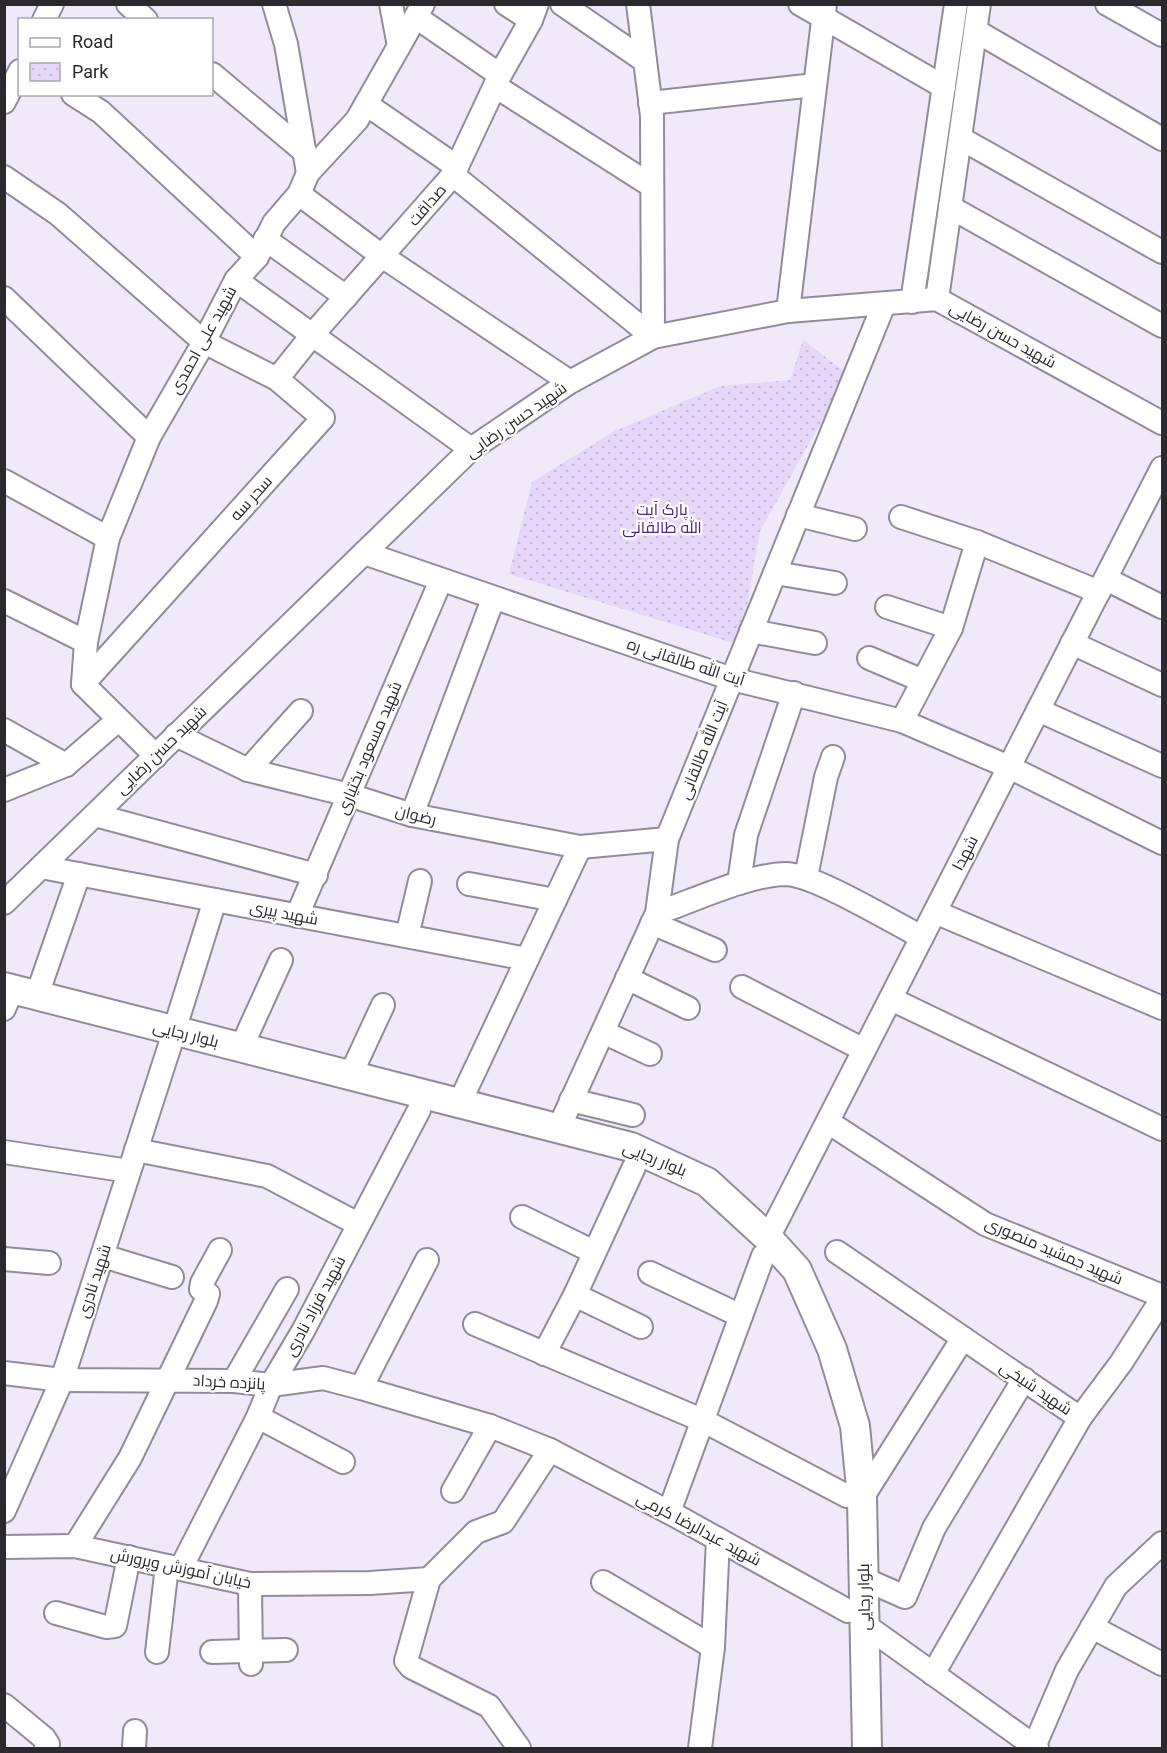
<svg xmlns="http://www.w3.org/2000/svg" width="1167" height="1753" viewBox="0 0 1167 1753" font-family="Roboto,Cairo,sans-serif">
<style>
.park{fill:url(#park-dots)}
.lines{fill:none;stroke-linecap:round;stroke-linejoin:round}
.minor-casing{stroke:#928c9a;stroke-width:26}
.major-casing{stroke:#928c9a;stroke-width:32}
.minor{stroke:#fff;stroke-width:22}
.major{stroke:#fff;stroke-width:28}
.labels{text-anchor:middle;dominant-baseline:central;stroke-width:4.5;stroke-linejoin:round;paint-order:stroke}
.street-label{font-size:16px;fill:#2b282e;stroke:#fff}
.park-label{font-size:16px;fill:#54217d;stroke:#fff}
</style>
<defs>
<pattern id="park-dots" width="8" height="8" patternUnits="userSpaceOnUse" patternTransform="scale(1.5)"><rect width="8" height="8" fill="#e6d6fa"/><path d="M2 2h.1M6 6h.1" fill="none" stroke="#c5b8d7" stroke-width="1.8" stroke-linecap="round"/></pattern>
</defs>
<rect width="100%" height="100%" fill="#f0e9f9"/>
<path class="park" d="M803,340L848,374L760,531L740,645L509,574L532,482L613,432L720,386L790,380Z"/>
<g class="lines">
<defs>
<g id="minor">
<path d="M128,4L146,20"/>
<path d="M274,4L286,44L308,173"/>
<path d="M391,4L399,46"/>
<path d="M506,4L531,20"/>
<path d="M562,4L645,61"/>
<path d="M638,4L652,116L653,337"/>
<path d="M800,4L944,87"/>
<path d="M1107,4L1162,35"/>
<path d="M416,17L500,75"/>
<path d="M44,20L52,4"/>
<path d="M976,31L1162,139"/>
<path d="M212,74L305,152"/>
<path d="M495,86L652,186"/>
<path d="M73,94L101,112L257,257"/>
<path d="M4,102L20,71"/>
<path d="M650,103L815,85"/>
<path d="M366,104L457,167"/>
<path d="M960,138L1162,252"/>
<path d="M453,175L653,337"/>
<path d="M4,177L58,214L204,342L277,379L323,418L83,684"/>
<path d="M299,194L382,256L570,382"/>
<path d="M950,207L1162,326"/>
<path d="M265,239L346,297"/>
<path d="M236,280L471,449"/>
<path d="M4,298L149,437"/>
<path d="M937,299L979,4"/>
<path d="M912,302L956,4"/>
<path d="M788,311L825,4"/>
<path d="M277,379L313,334L453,175L500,75L531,20L537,4"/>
<path d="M4,481L108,538"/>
<path d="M798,515L855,529"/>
<path d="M901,517L977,542L1099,592"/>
<path d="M364,553L732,679L902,721L1009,767L1162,843"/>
<path d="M775,573L835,583"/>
<path d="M1106,579L1162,607"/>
<path d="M4,601L86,642"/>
<path d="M887,607L951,628"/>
<path d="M751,631L815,643"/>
<path d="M1072,643L1162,685"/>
<path d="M869,658L923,681"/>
<path d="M83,684L86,642L108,538L149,437L204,342L236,280L257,257L274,223L299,194L308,173L357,120L423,4"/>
<path d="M83,684L156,756"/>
<path d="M1038,710L1162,766"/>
<path d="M902,721L951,628L977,542"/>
<path d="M4,730L66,765"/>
<path d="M176,735L248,770L349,795L412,815L580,847L667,839"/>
<path d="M248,770L301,711"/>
<path d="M4,790L66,765L118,720"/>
<path d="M95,815L316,875"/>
<path d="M412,815L493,599"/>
<path d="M41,867L527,959"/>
<path d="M806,877L826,777L833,757"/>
<path d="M739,883L746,835L794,693"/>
<path d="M469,884L555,900"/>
<path d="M4,903L471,449L570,382L653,337L788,311L937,299L1162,423"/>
<path d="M935,912L1162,1008"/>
<path d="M657,913C693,901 747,875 785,874C814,874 892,922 922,937"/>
<path d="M297,916L441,580"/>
<path d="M652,923L715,950"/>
<path d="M407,936L420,881"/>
<path d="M627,978L688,1008"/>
<path d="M742,987L864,1050"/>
<path d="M37,995L79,874"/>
<path d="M891,999L1162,1129"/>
<path d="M4,1009L7,1002"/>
<path d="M174,1031L215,900"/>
<path d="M603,1032L650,1054"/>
<path d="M241,1048L281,960"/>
<path d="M350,1076L383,1005"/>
<path d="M571,1100L633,1115"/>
<path d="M459,1104L580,847"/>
<path d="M828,1122L985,1224L1162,1296"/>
<path d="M558,1130L657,913L667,839L884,304"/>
<path d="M136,1150L267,1176L358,1224"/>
<path d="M4,1152L129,1171"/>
<path d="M522,1217L594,1252"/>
<path d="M768,1238L1162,468"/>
<path d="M837,1252L1080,1418"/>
<path d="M103,1256L172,1277"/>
<path d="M4,1259L49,1263"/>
<path d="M650,1273L741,1316"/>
<path d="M575,1295L641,1327"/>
<path d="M475,1324L704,1421L847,1496"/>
<path d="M544,1354L575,1295L634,1167"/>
<path d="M4,1373L62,1380L234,1381L271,1385L323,1378L361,1388L490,1426L550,1450L678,1517L848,1611"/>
<path d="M234,1381L287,1289"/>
<path d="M361,1388L427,1260"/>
<path d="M258,1417L343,1462"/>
<path d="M453,1491L490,1426"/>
<path d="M862,1498L963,1338"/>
<path d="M4,1511L62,1380L170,1045"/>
<path d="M669,1512L763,1256"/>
<path d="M75,1546L130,1458L206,1301L208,1294L201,1289L202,1283L220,1250"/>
<path d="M4,1547L75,1546L250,1584L370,1583L429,1579"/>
<path d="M181,1568L258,1417L271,1385L303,1331L419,1110"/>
<path d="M864,1579L905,1597L934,1528L1024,1379"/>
<path d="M603,1582L713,1647"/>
<path d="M250,1584L251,1664"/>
<path d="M56,1613L106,1627L115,1626L129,1557"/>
<path d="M865,1625L1037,1748"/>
<path d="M1092,1627L1162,1664"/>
<path d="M157,1652L167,1566"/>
<path d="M212,1652L286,1650"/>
<path d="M933,1674L1080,1418L1121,1363L1162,1299"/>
<path d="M4,1705L44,1738L48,1744L46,1748"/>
<path d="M1034,1747L1067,1670L1116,1586L1162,1543"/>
<path d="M134,1748L135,1731"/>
<path d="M519,1748L489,1706L411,1667L406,1661L429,1579L476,1532L503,1522L550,1450"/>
<path d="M700,1748L713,1647L718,1539"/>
</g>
<path id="major" d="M4,987L631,1147L707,1182L768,1238L797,1270L832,1349L855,1426L862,1498L867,1748"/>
</defs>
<use href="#minor" class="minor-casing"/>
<use href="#major" class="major-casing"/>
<use href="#minor" class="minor"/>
<use href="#major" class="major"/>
</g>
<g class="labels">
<g class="street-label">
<text transform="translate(427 205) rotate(-49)">صداقت</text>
<text transform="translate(1003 335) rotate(29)">شهید حسن رضایی</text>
<text transform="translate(203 340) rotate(-61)">شهید علی احمدی</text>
<text transform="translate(516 420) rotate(-35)">شهید حسن رضایی</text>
<text transform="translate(251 498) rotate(-48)">سحر سه</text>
<text transform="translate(686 662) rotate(18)">آیت الله طالقانی ره</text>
<text transform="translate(369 748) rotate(-67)">شهید مسعود بختیاری</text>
<text transform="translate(161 750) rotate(-44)">شهید حسن رضایی</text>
<text transform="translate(703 750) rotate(-68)">آیت الله طالقانی</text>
<text transform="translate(416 815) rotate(14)">رضوان</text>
<text transform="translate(965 853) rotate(-63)">شهدا</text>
<text transform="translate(284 913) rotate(11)">شهید پیری</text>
<text transform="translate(186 1034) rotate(14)">بلوار رجایی</text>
<text transform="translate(655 1159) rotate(22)">بلوار رجایی</text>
<text transform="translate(1054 1251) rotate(23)">شهید جمشید منصوری</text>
<text transform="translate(94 1281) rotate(-72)">شهید نادری</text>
<text transform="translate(315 1306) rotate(-62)">شهید فرزاد نادری</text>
<text transform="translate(229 1382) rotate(3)">پانزده خرداد</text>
<text transform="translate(1036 1388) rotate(34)">شهید شیخی</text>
<text transform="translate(699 1529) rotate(28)">شهید عبدالرضا کرمی</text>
<text transform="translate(181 1568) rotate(12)">خیابان آموزش وپرورش</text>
<text transform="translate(864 1597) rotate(-91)">بلوار رجایی</text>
</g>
<g class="park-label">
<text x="662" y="509">پارک آیت<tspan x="662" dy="18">الله طالقانی</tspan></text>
</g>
</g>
<rect width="1167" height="1753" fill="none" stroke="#2b282e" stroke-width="12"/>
<rect x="18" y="18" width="195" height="78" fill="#ffffff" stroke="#aaa9ab" stroke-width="1.5"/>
<rect x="30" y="38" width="30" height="9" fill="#ffffff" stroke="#aaa9ab" stroke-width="1.5"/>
<text x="72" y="48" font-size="18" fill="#2b282e">Road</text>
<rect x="30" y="63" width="30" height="18" fill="url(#park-dots)" stroke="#aaa9ab" stroke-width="1.5"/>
<text x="72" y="78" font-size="18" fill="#2b282e">Park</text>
</svg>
